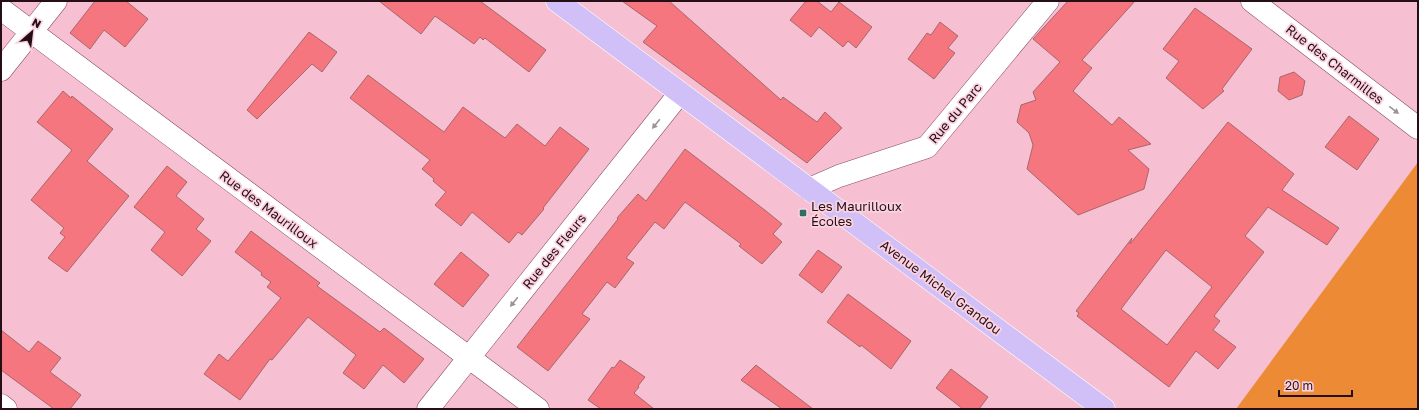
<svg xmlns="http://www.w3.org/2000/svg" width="1419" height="410" viewBox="0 0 1419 410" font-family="'Golos Text',sans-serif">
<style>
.green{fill:#ec8a36}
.building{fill:#f5767f;stroke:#a7676a;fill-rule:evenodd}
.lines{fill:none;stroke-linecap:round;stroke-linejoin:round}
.minor-casing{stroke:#884d63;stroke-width:23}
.major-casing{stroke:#fff;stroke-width:23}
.minor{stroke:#fff;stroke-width:22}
.major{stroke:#d1c0f7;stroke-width:22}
.oneway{fill:#9d9397}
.poi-dot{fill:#2d7062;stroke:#fbd2df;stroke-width:1.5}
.labels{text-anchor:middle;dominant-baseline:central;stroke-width:3.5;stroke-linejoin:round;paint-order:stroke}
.street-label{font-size:13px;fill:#260e17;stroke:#fbd2df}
.poi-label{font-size:13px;fill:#260e17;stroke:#fbd2df;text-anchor:start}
</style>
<rect width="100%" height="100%" fill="#f7c0d2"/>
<path class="green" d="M1418,162V409H1236Z"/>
<g class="building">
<path d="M95,1H126L148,19L125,47L104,30L90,49L70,33Z"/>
<path d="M379,1H480L546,50L529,72L485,38L483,40L480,37L474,44L435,16L421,34Z"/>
<path d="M622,1H669L781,100L783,97L817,122L825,112L842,128L807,163L643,42L657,26Z"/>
<path d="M806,1H817L831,12L839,2L872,27L856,48L848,41L843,47L819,27L811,37L790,20Z"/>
<path d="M1068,1H1135L1082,60L1092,68L1073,91L1112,125L1119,117L1151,144L1128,150L1149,169L1144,189L1078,215L1027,169L1033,145L1029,133L1017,122L1021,105L1036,100L1033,92L1060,62L1033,39Z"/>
<path d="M1195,8L1252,49L1222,89L1224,91L1203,109L1166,78L1179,61L1163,49Z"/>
<path d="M940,22L958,36L948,48L955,53L934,79L908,59L927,33L931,35Z"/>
<path d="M309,32L337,52L322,72L312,64L257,119L247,110Z"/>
<path d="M1294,72L1305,81L1302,95L1289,100L1278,91L1280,77Z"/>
<path d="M368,75L444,132L463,107L505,138L517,124L545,146L560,127L589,149L543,208L544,209L522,235L518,232L509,243L472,212L461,226L435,205L446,192L433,181L434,179L422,169L430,160L350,98Z"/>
<path d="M63,91L71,98L72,96L113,129L87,161L129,196L67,272L48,258L65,237L60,233L64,228L31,200L72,150L37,122Z"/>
<path d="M1349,116L1379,139L1357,170L1325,147Z"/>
<path d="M1228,122L1294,174L1282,190L1339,228L1327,245L1268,207L1245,236L1264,252L1214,316L1220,321L1213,330L1236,347L1218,369L1196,351L1169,387L1091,327L1077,316L1079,313L1076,311L1132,238L1130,244ZM1166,250L1212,287L1167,345L1121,309Z"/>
<path d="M685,149L766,211L782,224L773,234L782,242L762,264L739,246L741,244L685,202L664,229L655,222L626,258L634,263L615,288L607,282L582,314L590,319L548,371L517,347L618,219L617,218L638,194L646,201Z"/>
<path d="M167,166L187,182L176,196L204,219L196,229L211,241L182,276L151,250L165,232L134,207Z"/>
<path d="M251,231L320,283L317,286L380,332L384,328L424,359L404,383L383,365L364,389L343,373L356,355L308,317L272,360L270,359L240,400L204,374L219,354L228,361L281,298L267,287L271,282L261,275L262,273L235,252Z"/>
<path d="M818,250L842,267L822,293L799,275Z"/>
<path d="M461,252L489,275L463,307L434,284Z"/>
<path d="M848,294L911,341L891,369L861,345L860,347L827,322Z"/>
<path d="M1,330L29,352L38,341L61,358L50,372L81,395L70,409H54L1,370Z"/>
<path d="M620,360L645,377L638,386L639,387L634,393L654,409H601L588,400L612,367L614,368Z"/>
<path d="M756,365L784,387L813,409H782L741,380Z"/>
<path d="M951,369L988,397L979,409H963L936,388Z"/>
</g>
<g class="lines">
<defs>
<g id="minor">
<path d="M1252,1L1418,128"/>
<path d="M1,9L538,409"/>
<path d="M1,70L56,1"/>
<path d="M809,189L839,176L927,147L1048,1"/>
<path d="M1,405L6,409"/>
<path d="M428,409L680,93"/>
</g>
<path id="major" d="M557,1L1104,409"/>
</defs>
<use href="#minor" class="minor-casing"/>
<use href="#major" class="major-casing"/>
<use href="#minor" class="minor"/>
<use href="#major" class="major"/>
</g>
<defs><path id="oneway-solid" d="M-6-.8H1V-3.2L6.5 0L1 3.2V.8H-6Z"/></defs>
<g class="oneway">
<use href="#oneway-solid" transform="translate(1394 110) rotate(38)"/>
<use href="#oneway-solid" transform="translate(656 124) rotate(129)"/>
<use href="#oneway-solid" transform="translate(514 302) rotate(129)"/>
</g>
<rect class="poi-dot" x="799" y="209" width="8" height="8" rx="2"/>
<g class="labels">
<g class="street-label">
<text transform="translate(1335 64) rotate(38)">Rue des Charmilles</text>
<text transform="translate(955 113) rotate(-50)">Rue du Parc</text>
<text transform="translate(269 209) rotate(37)">Rue des Maurilloux</text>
<text transform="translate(554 251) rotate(-51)">Rue des Fleurs</text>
<text transform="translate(941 287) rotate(37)">Avenue Michel Grandou</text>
</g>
<g class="poi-label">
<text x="811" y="206">Les Maurilloux<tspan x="811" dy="15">Écoles</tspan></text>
</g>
</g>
<rect width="1419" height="410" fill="none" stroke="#260e17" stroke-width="4"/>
<g transform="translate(32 32) rotate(28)" stroke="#fbd2df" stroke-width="3" paint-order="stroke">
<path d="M0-3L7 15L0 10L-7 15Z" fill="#260e17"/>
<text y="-6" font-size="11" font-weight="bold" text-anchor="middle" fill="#260e17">N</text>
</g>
<path d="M1279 390v6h73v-6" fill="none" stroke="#260e17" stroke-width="2"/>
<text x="1285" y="390" font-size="12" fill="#260e17" stroke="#fbd2df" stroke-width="3" paint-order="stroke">20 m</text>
</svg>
